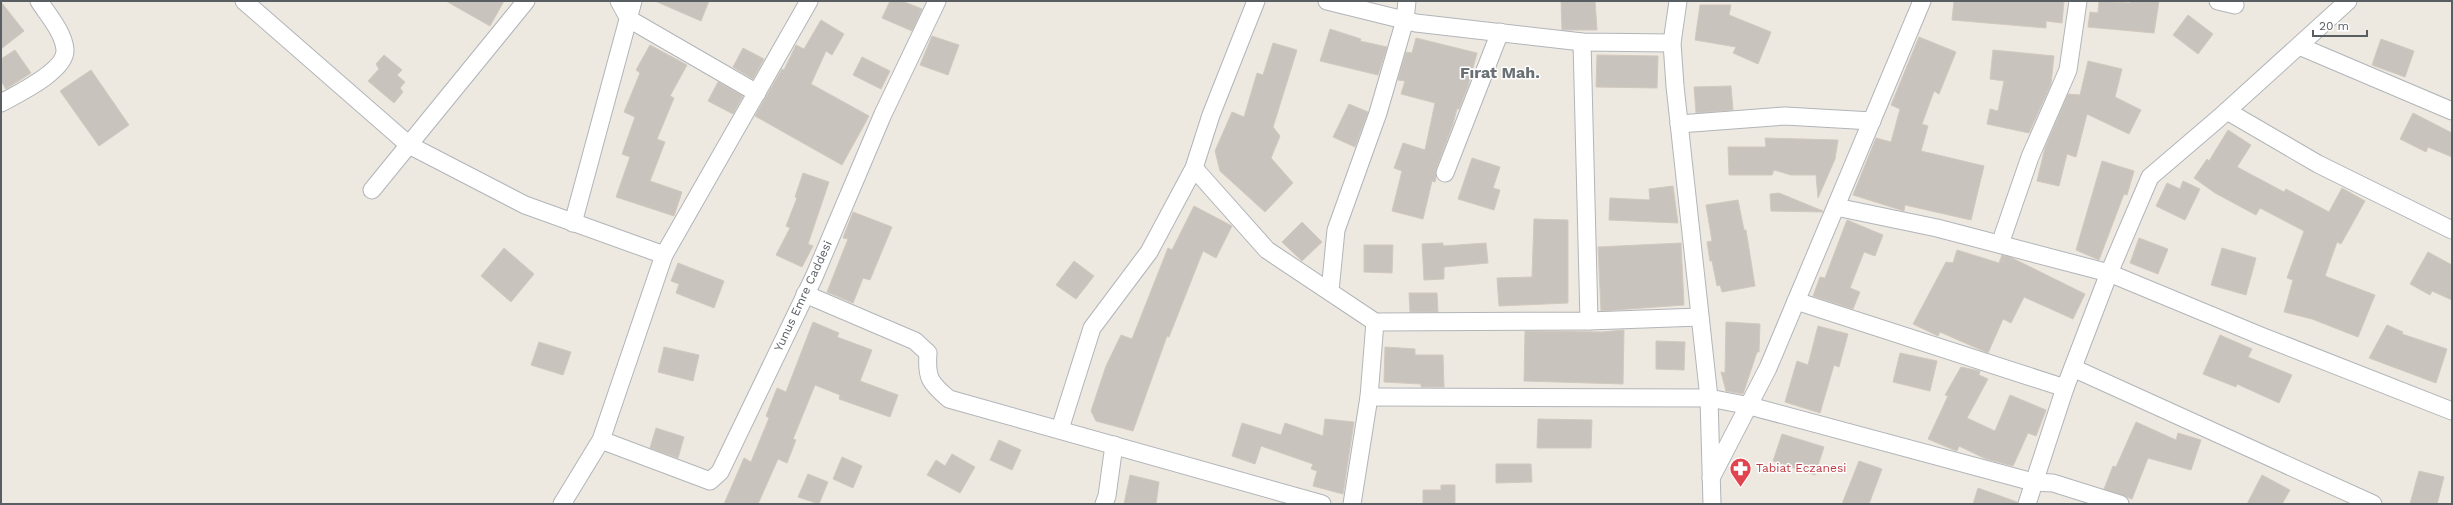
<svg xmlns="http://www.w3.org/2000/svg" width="2453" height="505" viewBox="0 0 2453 505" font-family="'Work Sans',sans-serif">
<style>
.building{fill:#c8c3bd;stroke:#d2c9be}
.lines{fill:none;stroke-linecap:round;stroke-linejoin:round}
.minor-casing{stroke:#b1b5b9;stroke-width:19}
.minor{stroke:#fff;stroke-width:17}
.labels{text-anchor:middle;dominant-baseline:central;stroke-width:3;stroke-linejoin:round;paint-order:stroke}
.street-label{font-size:12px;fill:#595e62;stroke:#fff}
.health-label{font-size:12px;fill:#be3a42;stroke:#fff;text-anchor:start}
.district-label{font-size:16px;font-weight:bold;fill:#6a7174;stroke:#fff}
</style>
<rect width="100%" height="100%" fill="#ede8e0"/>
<g class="building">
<path d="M446,1H504L490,26Z"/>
<path d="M655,1H709L701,21Z"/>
<path d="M890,1H902L922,9L912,31L882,18Z"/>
<path d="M1561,1H1595L1597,30H1562Z"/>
<path d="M1954,1H2064L2062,23L2046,21V28L1952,20Z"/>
<path d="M2099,1L2130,3V1H2159L2154,33L2088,27L2090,12L2098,13Z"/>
<path d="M1,2L24,31L1,49Z"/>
<path d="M1700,5H1731L1729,15L1771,32L1758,64L1733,53L1736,47L1695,40Z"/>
<path d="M2188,15L2213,34L2198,54L2173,35Z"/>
<path d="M821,20L844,34L832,55L826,51L811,84L869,116L842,165L755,116L782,69L784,70L796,45L804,49Z"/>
<path d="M1330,29L1361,39L1360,41L1387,47L1378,75L1320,61Z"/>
<path d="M932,36L959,45L948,75L920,65Z"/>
<path d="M1919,37L1956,52L1939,94L1934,91L1922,124L1928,126L1921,151L1984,166L1971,220L1905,205L1904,211L1853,195L1876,138L1891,142L1900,109L1891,105Z"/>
<path d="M1416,38L1477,53L1468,86L1459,109H1457L1453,124L1436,169V177L1435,182L1432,181L1423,219L1392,211L1402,171L1394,168L1403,143L1425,150L1435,103L1401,94L1405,81L1398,80L1406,52L1412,53Z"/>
<path d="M2381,39L2414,51L2405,77L2372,65Z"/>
<path d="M1273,43L1297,50L1273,127L1280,136L1271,158L1293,183L1265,212L1220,171L1215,151L1232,112L1244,117L1257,73L1263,75Z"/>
<path d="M650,45L687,65L670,96L674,98L657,139L665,142L650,181L682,192L674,216L616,197L630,157L622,154L635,117L624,112L640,73L636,70Z"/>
<path d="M743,48L764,59L753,79L733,67Z"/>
<path d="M15,50L31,73L6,89L1,81V59Z"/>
<path d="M1993,50L2054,56L2051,84L2029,133L1987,124L1990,109L1998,111L2004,81L1990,79Z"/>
<path d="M384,55L402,70L397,75L405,82L400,88L403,92L394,103L368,81L379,69L376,64Z"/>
<path d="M1597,55L1658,56L1657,88L1596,87Z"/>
<path d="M862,57L890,71L881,89L853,75Z"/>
<path d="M2088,61L2122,69L2115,97L2141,110L2129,134L2087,114L2076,157L2067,154L2059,186L2037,181L2045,148L2068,94L2080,95Z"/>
<path d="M91,70L129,125L99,146L60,91Z"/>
<path d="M718,82L743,96L733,114L708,101Z"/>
<path d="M1731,86L1733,110L1696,113L1694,87Z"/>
<path d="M1349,104L1368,112L1355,147L1333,137Z"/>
<path d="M2413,113L2452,133V157L2428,147L2426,152L2400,139Z"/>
<path d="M2228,130L2251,145L2237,167L2284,192L2286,189L2329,212L2342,188L2365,201L2341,244L2337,242L2325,276L2375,295L2358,337L2312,319L2284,312L2293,280L2287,278L2304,231L2260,208L2256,215L2215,193L2194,178L2207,159L2209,161Z"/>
<path d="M1765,138L1838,140L1835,159L1818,198L1816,175H1791L1774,170L1772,175H1729L1728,147H1766Z"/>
<path d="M1472,158L1500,167L1493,188L1500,190L1494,210L1458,199Z"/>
<path d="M2102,161L2134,171L2127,195L2124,194L2099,260L2076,250Z"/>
<path d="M803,173L829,182L808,244L813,246L802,267L776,255L790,228L786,226L797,198L795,197Z"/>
<path d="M2183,181L2200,189L2185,220L2156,206L2167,183L2180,189Z"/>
<path d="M1673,186L1678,223L1609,220L1610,198L1650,200L1649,189Z"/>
<path d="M1779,193L1823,211V212L1771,211L1770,194Z"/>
<path d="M1738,200L1744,230H1746L1755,286L1722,292L1720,285L1717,286L1712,261H1710L1707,242L1712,241L1706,205Z"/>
<path d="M1194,206L1232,226L1216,258L1203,251L1169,337L1167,336L1133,431L1096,421L1091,411L1106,366L1121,335L1132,339L1168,248L1172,250Z"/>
<path d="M853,212L892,227L870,280L863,278L853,303L827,292L848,239L843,238Z"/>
<path d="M1534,219L1568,220V303L1499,306L1497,278L1532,277Z"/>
<path d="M1847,220L1883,235L1875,256L1864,252L1850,288L1860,292L1853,309L1813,296L1820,277L1825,278Z"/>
<path d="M1302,222L1322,242L1302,261L1282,242Z"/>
<path d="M2139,238L2168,249L2158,274L2130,263Z"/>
<path d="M1443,243V246L1486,243L1488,263L1444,267V279L1424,280L1422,244Z"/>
<path d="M1681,243L1684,305L1601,311L1598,247Z"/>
<path d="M1364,245H1393L1392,273L1364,272Z"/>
<path d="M504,248L534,274L511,302L481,276Z"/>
<path d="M2222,248L2256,258L2246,295L2211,285Z"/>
<path d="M1957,250L1999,263L2002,255L2010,257L2085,294L2073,319L2024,297L2011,323L2003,319L1988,353L1940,332L1938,336L1913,324L1946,262L1953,263Z"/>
<path d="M2428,252L2452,265V300L2432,291L2430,295L2410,284Z"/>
<path d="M1074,261L1094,276L1076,299L1056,285Z"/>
<path d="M678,263L724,281L714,308L676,293L679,284L671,281Z"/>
<path d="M1409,293H1437L1438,312H1410Z"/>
<path d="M813,322L839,333L837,337L872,350L860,381L898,395L890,417L839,399L840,395L815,385L793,439L796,440L787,463L778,459L758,504H724L744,458L751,462L769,418L766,416L777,388L786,392Z"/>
<path d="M1726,322L1760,324L1759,352H1757L1743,394L1726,391L1721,372L1725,373Z"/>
<path d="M2387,325L2403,332L2402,334L2447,349L2436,383L2369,358Z"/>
<path d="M1818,326L1848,334L1839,367L1834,365L1820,413L1785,402L1797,361L1808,365Z"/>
<path d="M1624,330L1623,384L1524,381L1525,331L1602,332Z"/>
<path d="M2220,335L2252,349L2248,357L2292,375L2279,403L2237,384L2236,387L2203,374Z"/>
<path d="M1656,341L1685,342L1684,370L1656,369Z"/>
<path d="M539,342L571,352L563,375L531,365Z"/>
<path d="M664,347L699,355L693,381L658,372Z"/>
<path d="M1385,347L1415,349V355H1443L1444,387H1421V384L1384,382Z"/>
<path d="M1900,353L1937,361L1930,391L1893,382Z"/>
<path d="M1961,367L1980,371L1979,375L1988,379L1967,418L1995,431L2010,395L2046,410L2036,436L2028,433L2013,466L1986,459L1959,446L1957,451L1954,450L1928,439L1948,396L1945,395Z"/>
<path d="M1325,419L1354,422L1343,494L1313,486L1317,471L1311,469L1313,464L1261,446L1255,464L1232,456L1242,423L1281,435L1285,423L1323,436Z"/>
<path d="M1538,419L1592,420L1591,448H1537Z"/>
<path d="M2136,422L2176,440L2178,433L2201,440L2191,470L2148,458L2132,499L2104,489L2113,466L2116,467Z"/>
<path d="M656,428L684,437L678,458L650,448Z"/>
<path d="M1782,434L1824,447L1815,475L1773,461Z"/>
<path d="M999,440L1021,450L1012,470L990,460Z"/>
<path d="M952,454L975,467L960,493L927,475L936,460L945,466Z"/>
<path d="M842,457L862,466L853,488L833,479Z"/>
<path d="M1859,461L1882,469L1869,504H1842Z"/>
<path d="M1496,464H1531L1532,482L1496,483Z"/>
<path d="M2419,471L2444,477L2437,504H2410Z"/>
<path d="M808,474L828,482L819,504L798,497Z"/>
<path d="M1130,475L1159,482L1156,504H1124Z"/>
<path d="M2262,475L2290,490L2282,504H2247Z"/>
<path d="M1441,485H1455V504H1423V490H1441Z"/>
<path d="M1978,488L2017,502V504H1973Z"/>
</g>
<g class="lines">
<defs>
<g id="minor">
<path d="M244,1L409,145L525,205L664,255"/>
<path d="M619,1L629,19L757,93"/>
<path d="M1327,1L1416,23L1582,42L1672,43"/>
<path d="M1678,1L1672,43L1675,86L1709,398L1712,504"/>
<path d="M2218,1L2235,5"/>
<path d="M1582,42L1589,321"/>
<path d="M2299,46L2452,111"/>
<path d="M1,103C17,94 66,71 65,50C64,33 48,15 39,1"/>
<path d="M2227,111L2318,164L2452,230"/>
<path d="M1679,124L1785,116L1872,121"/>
<path d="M1194,168L1267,250L1375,322L1589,321L1700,317"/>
<path d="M1445,173L1500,32"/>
<path d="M372,190L526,1"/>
<path d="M1836,207L1937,228L2109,273L2261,336L2452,411"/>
<path d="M573,223L633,1"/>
<path d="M2000,244L2030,157L2068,70L2078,1"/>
<path d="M1330,291L1336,230L1378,113L1405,20L1407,1"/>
<path d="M805,294L915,341L928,353C926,378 930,383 949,399L1322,504"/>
<path d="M1796,301L2065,388"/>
<path d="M2073,368L2373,504"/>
<path d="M1369,397L1709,398L1750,406L2033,482L2053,483L2120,504"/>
<path d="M1060,429L1092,328L1149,252L1194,168L1211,115L1256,1"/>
<path d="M601,440L710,481L720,472L814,277L883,114L937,1"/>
<path d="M1711,478L1768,368L1922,1"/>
<path d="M562,504L601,440L664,255L809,1"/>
<path d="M1104,504L1107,496L1114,445"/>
<path d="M1352,504L1369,397L1375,322"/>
<path d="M2027,504L2065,388L2109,273L2150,177L2219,118L2348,1"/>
</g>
</defs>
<use href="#minor" class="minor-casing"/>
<use href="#minor" class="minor"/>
</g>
<defs>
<symbol id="pharmacy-pin" viewBox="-11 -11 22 30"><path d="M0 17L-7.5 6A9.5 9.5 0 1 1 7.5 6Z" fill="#e0444e" stroke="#fff"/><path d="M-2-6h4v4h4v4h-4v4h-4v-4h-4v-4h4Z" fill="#fff"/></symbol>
</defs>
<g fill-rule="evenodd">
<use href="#pharmacy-pin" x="1728" y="456" width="25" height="34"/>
</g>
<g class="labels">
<g class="street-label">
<text transform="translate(803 296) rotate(-65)">Yunus Emre Caddesi</text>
</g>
<g class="health-label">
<text x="1756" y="468">Tabiat Eczanesi</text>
</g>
<g class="district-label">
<text x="1500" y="72">Fırat Mah.</text>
</g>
</g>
<rect width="2453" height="505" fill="none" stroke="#595e62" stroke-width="4"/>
<path d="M2313 30v6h54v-6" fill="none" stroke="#595e62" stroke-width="2"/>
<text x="2319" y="30" font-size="12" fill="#595e62" stroke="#ffffff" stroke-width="3" paint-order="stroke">20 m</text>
</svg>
